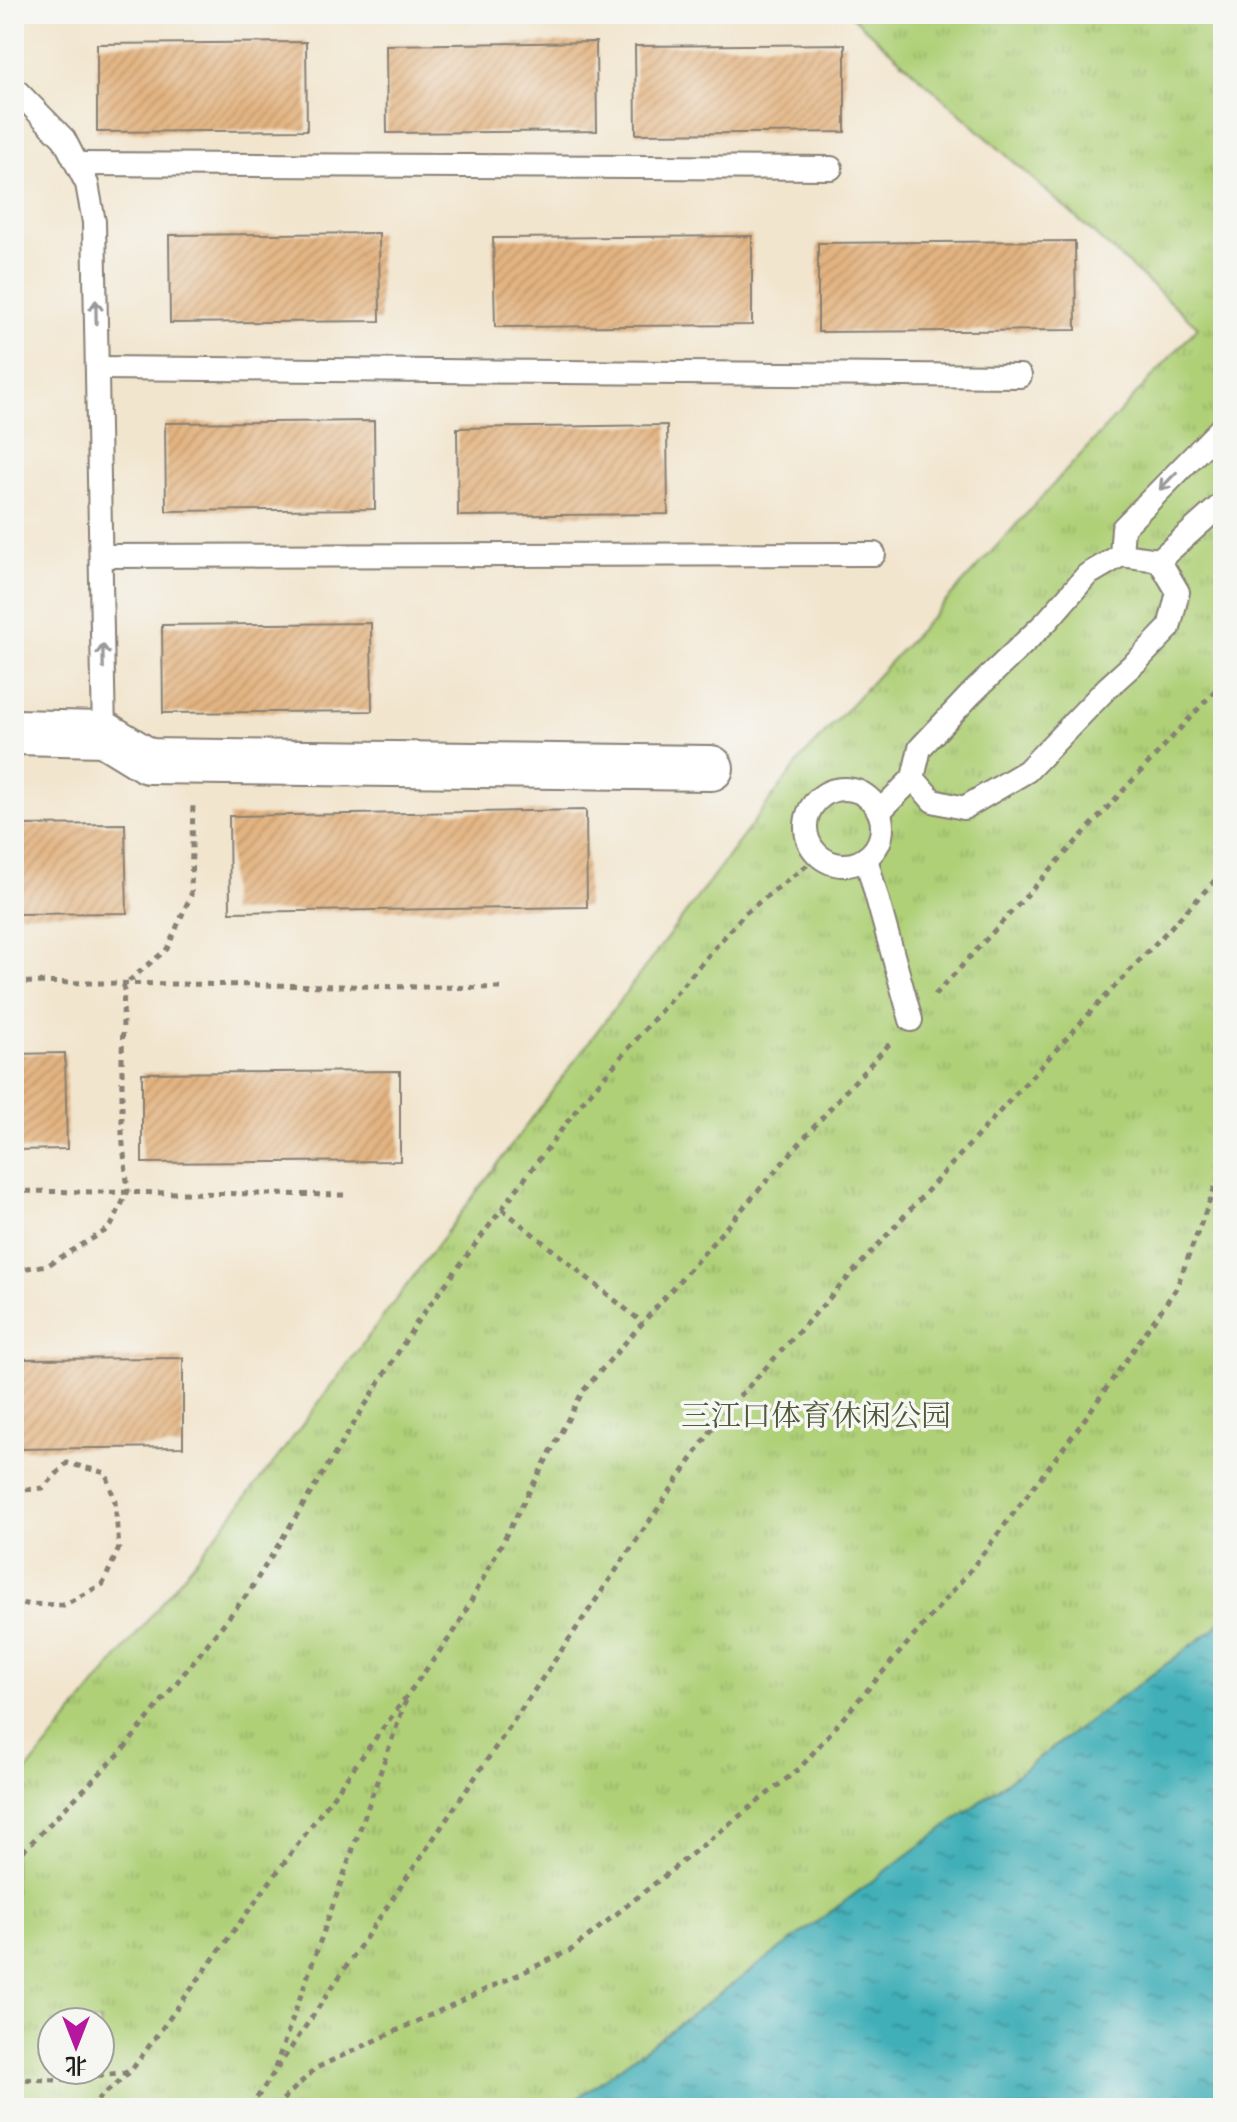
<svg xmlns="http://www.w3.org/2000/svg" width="1237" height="2122" viewBox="0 0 1237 2122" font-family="Alegreya,'Noto Serif SC',serif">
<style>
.park{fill:url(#park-tufts);stroke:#66764a;stroke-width:2;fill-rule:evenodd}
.water{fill:url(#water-ripples);stroke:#2e666a;stroke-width:2}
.building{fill:url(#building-hatch)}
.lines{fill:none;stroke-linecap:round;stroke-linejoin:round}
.lane-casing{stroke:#878075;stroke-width:26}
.street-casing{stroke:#878075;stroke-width:48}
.path{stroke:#878075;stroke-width:5;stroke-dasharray:6 6;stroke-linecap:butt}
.lane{stroke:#fff;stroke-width:22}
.street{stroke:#fff;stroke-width:44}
.oneway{stroke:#999}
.labels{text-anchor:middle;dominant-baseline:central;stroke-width:7;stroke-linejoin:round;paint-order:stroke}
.park-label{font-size:30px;fill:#4f5b3c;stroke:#f6f6f2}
</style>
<defs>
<pattern id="park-tufts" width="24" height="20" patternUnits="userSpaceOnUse" patternTransform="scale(2)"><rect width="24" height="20" fill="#afd077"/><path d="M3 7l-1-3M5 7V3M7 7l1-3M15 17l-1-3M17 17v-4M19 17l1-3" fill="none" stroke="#96b266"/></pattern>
<pattern id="water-ripples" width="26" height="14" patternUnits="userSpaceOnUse" patternTransform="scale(2)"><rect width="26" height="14" fill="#3fafb8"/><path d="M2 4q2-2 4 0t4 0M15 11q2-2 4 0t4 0" fill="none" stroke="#348e95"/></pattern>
<pattern id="building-hatch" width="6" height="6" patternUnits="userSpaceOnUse" patternTransform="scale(2)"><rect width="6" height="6" fill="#e3b481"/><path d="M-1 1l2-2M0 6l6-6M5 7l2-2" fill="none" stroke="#c29a6f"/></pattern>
</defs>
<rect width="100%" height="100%" fill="#f6f6f2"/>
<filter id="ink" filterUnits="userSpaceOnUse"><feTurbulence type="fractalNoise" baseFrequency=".0125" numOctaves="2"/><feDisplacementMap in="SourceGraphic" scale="16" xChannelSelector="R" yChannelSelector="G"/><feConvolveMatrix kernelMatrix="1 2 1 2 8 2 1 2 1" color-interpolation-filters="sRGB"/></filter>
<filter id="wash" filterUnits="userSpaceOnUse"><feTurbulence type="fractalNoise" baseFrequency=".006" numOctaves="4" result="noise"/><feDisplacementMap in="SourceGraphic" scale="32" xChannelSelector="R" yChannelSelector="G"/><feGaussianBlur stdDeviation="1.8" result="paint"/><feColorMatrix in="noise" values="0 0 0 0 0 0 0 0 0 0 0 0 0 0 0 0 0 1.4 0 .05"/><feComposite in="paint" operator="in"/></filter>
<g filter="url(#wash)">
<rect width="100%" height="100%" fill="#f2e5ce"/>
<path class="park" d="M849,14H1223V1617L1215,1628L565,2108H14V1787L275,1461L801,759L1198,327ZM52,2022H100V2070H52Z"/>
<path class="water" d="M1223,1617V2108H565L1215,1628Z"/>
<g id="blocks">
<g class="building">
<path d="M306,42L307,130L97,132V44Z"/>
<path d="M596,42L597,131L387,133L386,45Z"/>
<path d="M845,44V132L636,134L635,46Z"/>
<path d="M379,233L380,321L170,323L169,235Z"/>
<path d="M752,236V325L495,327L493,238Z"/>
<path d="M1075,241L1076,330L818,332V243Z"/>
<path d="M374,421L375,509L166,511L165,423Z"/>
<path d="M667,425L668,514L458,516L457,428Z"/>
<path d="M371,623L372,711L163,713L162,625Z"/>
<path d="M586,810L587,907L230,912L229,816Z"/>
<path d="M125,824L127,913L14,914V825Z"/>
<path d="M65,1053L67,1149L14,1150V1054Z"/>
<path d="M400,1071V1161L142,1163V1073Z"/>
<path d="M183,1358V1447L14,1449V1359Z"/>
</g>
</g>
</g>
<g filter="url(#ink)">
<use href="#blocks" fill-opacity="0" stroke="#878075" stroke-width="2"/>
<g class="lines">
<defs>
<g id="lane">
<path d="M14,88L64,139L87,184L94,222L104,734"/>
<path d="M77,164L831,168"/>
<path d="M97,368L1020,376"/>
<path d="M1121,555L1159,560L1178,592L1169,628L1139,659L1107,688L1027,771L964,808L933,801L913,778L920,748L973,692L1047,621L1087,575Z"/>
<path d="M1121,555L1123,528L1223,426"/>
<path d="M101,556L874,554"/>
<path d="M1159,560L1223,503"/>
<circle cx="844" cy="827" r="38"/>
<path d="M879,812L913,778"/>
<path d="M866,858L911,1020"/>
</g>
<path id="street" d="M14,732L104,734L148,761L711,768"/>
</defs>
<use href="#lane" class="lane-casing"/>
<use href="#street" class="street-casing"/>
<g class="path">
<path d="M14,982L504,988"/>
<path d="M935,995L1223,682"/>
<path d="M14,1191L347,1195"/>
<path d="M502,1209L643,1323"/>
<path d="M14,1270L48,1265L110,1228L128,1191L122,1135V1057L124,985L167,949L191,895L193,801"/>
<path d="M14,1491L43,1488L67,1463L106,1473L115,1502L119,1548L103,1584L64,1605L25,1604L14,1601"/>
<path d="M14,1860L122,1751L249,1592L417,1322L580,1105L744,914L819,856"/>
<path d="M275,2068L406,1700"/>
<path d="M14,2079L56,2080L129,2072"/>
<path d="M88,2108L130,2072L456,1629L583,1391L841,1096L893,1040"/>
<path d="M250,2108L719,1419L1086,1017L1223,872"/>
<path d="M274,2108L316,2068L571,1950L800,1768L969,1572L1079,1427L1176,1289L1223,1166"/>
</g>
<use href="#lane" class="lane"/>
<use href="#street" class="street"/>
</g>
<defs><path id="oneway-shaft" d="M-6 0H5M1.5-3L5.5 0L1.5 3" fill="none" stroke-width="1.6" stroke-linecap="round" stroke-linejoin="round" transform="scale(2)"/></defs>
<g class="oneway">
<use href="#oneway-shaft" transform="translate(96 312) rotate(-91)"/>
<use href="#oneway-shaft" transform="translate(1168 481) rotate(134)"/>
<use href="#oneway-shaft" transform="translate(103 656) rotate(-91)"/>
</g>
</g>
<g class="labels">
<g class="park-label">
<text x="816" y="1416">三江口体育休闲公园</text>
</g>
</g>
<rect width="1237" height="2122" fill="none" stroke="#f6f6f2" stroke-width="48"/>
<g transform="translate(76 2046) rotate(180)"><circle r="38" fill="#f6f6f2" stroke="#9f9f9c" stroke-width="2"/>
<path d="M0-6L14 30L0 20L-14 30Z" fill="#b5179e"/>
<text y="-12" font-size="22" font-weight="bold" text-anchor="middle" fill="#1c1c1c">北</text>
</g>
</svg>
